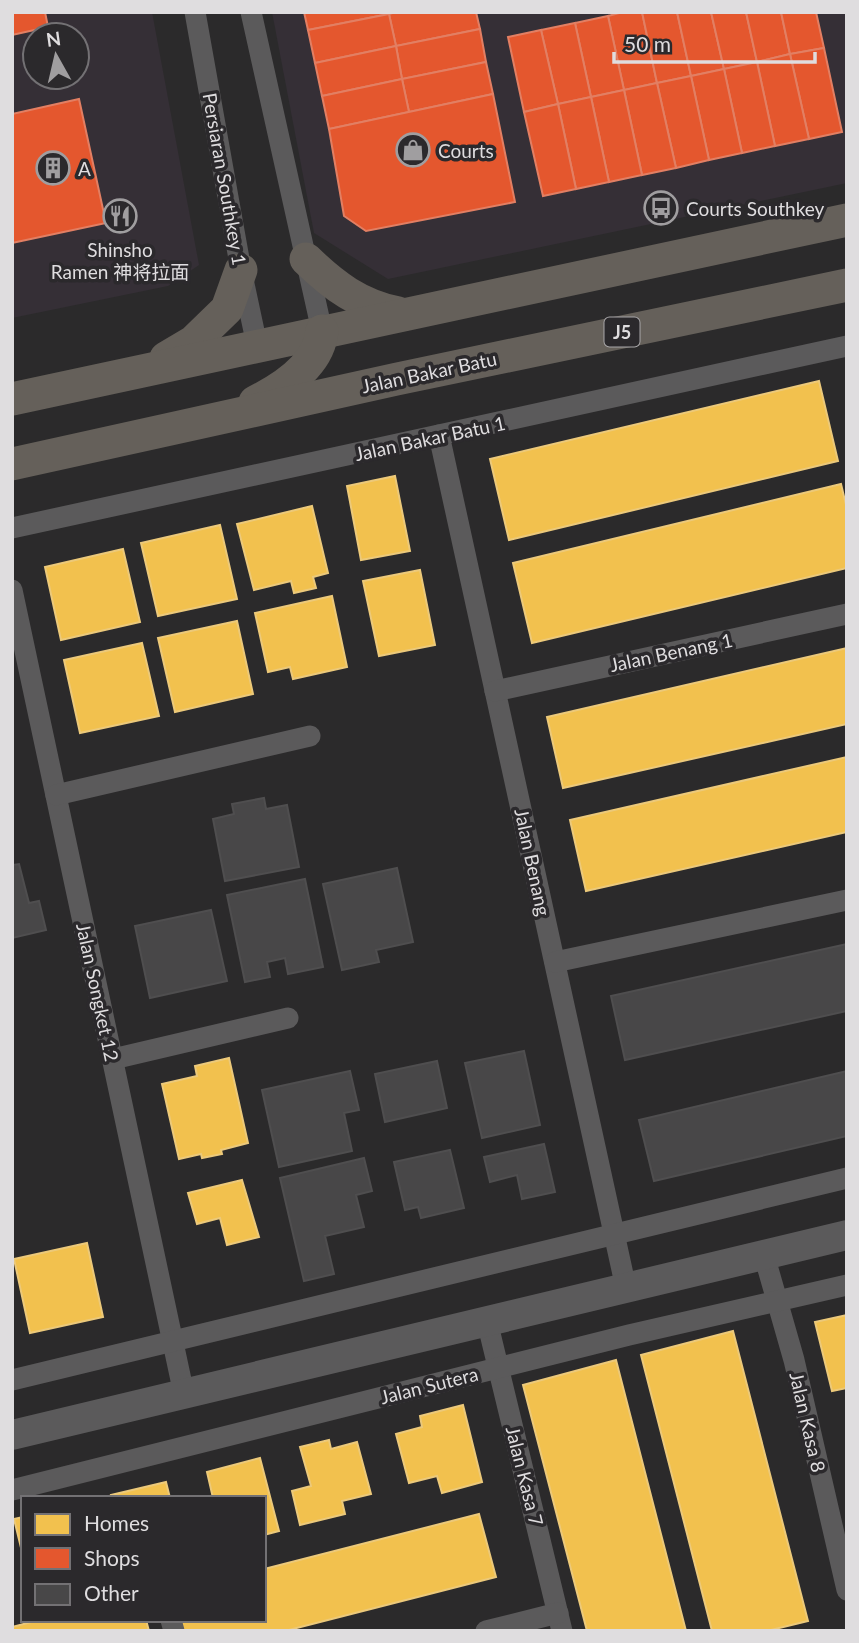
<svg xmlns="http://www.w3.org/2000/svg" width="859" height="1643" viewBox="0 0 859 1643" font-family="Lato,'Noto Sans SC',sans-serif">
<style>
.built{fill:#352f36;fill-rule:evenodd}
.homes{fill:#f2c14e;stroke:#ecc97a;stroke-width:2}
.shops{fill:#e4572e;stroke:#e27f63;stroke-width:2}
.building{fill:#484748;stroke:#4f4e4f;stroke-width:2}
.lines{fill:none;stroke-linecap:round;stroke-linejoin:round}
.street{stroke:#5b5a5b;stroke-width:21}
.secondary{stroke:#5b5a5b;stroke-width:30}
.primary{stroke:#65605a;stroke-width:33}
.labels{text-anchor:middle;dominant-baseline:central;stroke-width:7;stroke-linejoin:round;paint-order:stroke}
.shield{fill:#2b292c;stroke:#a9a7a9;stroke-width:2}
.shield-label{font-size:18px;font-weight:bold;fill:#dfdddf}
.poi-label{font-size:19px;fill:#dfdddf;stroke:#2b292c;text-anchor:start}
.street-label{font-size:19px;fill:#dfdddf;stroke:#2b292c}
</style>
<rect width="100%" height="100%" fill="#2b2a2b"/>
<g class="built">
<path d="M12,12H152L199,265L168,286L12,318ZM35,35H77V77H35Z"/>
<path d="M272,12H847V183L388,279L314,233Z"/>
</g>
<g class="homes">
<path d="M819,381L838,461L509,540L490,459Z"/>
<path d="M395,476L410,551L361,560L347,486Z"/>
<path d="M841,484L847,509V568L532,643L513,563Z"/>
<path d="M312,506L328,573L313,577L316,588L294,593L291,581L254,590L237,524Z"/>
<path d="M220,525L237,599L158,616L141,543Z"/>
<path d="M123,549L140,622L61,640L45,567Z"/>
<path d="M420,570L435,645L379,656L363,581Z"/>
<path d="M332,596L347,667L293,679L290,667L268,672L255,613Z"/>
<path d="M237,621L253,694L175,712L158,638Z"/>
<path d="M142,643L159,716L80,733L64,660Z"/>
<path d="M847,648V724L563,788L547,717Z"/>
<path d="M847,757V832L586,891L570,820Z"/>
<path d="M229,1058L248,1143L221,1150L222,1154L202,1158L201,1154L179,1159L162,1084L197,1076L195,1066Z"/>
<path d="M242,1180L259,1237L227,1245L220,1218L197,1224L188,1193Z"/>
<path d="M87,1243L103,1317L30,1333L14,1259Z"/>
<path d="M847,1315V1388L832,1391L815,1322Z"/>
<path d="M733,1331L808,1621L767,1631H712L641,1355Z"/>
<path d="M616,1360L686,1631H587L523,1385Z"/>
<path d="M463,1405L482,1482L442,1493L437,1476L409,1483L396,1434L422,1427L420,1416Z"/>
<path d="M329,1440L331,1449L357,1442L371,1494L342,1501L345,1514L300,1525L292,1491L311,1486L300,1447Z"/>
<path d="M260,1458L279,1531L264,1535V1498H213L207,1472Z"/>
<path d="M166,1482L170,1498H112L111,1495Z"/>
<path d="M479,1514L496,1577L285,1631H176L173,1620H264V1569Z"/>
<path d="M23,1517V1556L14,1519Z"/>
<path d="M39,1620H146L149,1631H12V1627Z"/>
</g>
<g class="shops">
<path d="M12,12H45L48,27L12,35Z"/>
<path d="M304,12H388L389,14L308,30Z"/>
<path d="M396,12H476L480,29L396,46L389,14Z"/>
<path d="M623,12H642L657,83L624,90L608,16Z"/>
<path d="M642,12H677L691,76L657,83Z"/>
<path d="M677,12H711L724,69L691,76Z"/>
<path d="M711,12H746L757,62L724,69Z"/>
<path d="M746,12H781L790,54L757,62Z"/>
<path d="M781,12H816L824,48L790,54Z"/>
<path d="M389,14L396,46L315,63L308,30Z"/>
<path d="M608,16L624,90L591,97L575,23Z"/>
<path d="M575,23L591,97L558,104L541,30Z"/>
<path d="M480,29L486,62L402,79L396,46Z"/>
<path d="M541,30L558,104L524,112L508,37Z"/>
<path d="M396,46L402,79L322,96L315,63Z"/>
<path d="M824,48L842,132L809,139L790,54Z"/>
<path d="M790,54L809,139L775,146L757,62Z"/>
<path d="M486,62L493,94L409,112L402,79Z"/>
<path d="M757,62L775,146L742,153L724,69Z"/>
<path d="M724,69L742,153L709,160L691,76Z"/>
<path d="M691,76L709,160L676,168L657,83Z"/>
<path d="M402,79L409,112L329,129L322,96Z"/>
<path d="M657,83L676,168L642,175L624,90Z"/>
<path d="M624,90L642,175L609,182L591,97Z"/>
<path d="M493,94L515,202L366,231L344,216L329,129Z"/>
<path d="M591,97L609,182L576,189L558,104Z"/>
<path d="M79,99L106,223L12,243V114Z"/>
<path d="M558,104L576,189L543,196L524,112Z"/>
</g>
<g class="building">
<path d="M264,798L266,809L287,805L299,867L225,881L213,819L234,814L232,804Z"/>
<path d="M19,864L29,903L39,901L46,930L12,938V865Z"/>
<path d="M397,868L413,942L376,950L379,962L342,970L323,884Z"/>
<path d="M305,879L323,967L288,974L285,958L267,962L270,977L245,982L227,895Z"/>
<path d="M211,910L227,981L150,998L135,926Z"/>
<path d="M847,944V1011L625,1060L611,996Z"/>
<path d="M524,1051L540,1125L482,1138L465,1063Z"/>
<path d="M437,1061L447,1108L385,1122L375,1074Z"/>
<path d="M350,1071L359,1110L344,1113L352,1151L279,1167L262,1090Z"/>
<path d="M847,1071V1136L654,1181L639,1120Z"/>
<path d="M544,1144L555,1192L522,1199L517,1175L490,1182L484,1157Z"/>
<path d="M450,1150L464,1208L421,1218L418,1207L405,1210L394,1162Z"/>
<path d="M364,1158L372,1191L356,1195L364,1227L325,1236L334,1274L304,1281L280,1178Z"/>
</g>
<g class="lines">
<g class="street">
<path d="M195,12L241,270L257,345"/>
<path d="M251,12L322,331"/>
<path d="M439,435L626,1288"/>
<path d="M12,528L847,346"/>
<path d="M12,590L184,1394"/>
<path d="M495,691L847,614"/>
<path d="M56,795L310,736"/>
<path d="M555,962L847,900"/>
<path d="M113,1059L288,1018"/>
<path d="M764,1255L794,1360L847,1590"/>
<path d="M487,1321L562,1631"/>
<path d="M12,1380L847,1178"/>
<path d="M12,1490L629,1335L847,1285"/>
<path d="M171,1620L174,1631"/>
<path d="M486,1631L558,1613"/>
</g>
<path class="secondary" d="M12,1435L847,1235"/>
<g class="primary">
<path d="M306,259C334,286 359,305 398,313"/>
<path d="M166,358L193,342L227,309L241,270"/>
<path d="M12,399L847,220"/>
<path d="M255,402C283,388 319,365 322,331"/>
<path d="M12,464L397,379L847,285"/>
</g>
</g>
<defs>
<symbol id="shop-ring" viewBox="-11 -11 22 22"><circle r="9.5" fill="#2b292c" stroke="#a09ea0" stroke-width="1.5"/><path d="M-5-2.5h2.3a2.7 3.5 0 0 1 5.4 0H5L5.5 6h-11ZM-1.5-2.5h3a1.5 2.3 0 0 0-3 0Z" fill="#a09ea0"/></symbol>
<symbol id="building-ring" viewBox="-11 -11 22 22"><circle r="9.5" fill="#2b292c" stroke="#a09ea0" stroke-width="1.5"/><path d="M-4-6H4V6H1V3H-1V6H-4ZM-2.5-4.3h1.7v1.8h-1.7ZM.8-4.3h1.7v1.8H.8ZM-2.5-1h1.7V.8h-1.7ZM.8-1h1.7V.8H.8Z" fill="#a09ea0"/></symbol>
<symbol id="bus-ring" viewBox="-11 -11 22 22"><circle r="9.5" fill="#2b292c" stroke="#a09ea0" stroke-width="1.5"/><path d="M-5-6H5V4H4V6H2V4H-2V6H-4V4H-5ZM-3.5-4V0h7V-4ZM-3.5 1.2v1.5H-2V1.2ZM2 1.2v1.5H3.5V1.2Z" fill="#a09ea0"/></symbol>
<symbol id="restaurant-ring" viewBox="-11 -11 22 22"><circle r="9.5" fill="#2b292c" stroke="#a09ea0" stroke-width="1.5"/><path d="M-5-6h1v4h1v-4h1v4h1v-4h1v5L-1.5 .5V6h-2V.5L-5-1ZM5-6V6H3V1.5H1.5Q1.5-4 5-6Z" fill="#a09ea0"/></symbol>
</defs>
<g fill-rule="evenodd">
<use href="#shop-ring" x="394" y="131" width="38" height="38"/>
<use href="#building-ring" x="34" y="149" width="38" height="38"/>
<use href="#bus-ring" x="642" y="189" width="38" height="38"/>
<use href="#restaurant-ring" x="101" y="197" width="38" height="38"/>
</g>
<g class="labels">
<rect class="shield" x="604.5" y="317.5" width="35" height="29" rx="5"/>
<g class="shield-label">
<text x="622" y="332">J5</text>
</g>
<g class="poi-label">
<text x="438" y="150">Courts</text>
<text x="78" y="168">A</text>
<text x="686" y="208">Courts Southkey</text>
<text x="120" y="249" text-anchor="middle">Shinsho<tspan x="120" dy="22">Ramen 神将拉面</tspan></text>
</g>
<g class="street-label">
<text transform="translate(225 179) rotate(80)">Persiaran Southkey 1</text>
<text transform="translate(429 372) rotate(-12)">Jalan Bakar Batu</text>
<text transform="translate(430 438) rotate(-12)">Jalan Bakar Batu 1</text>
<text transform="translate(671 652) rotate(-12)">Jalan Benang 1</text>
<text transform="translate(533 862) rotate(78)">Jalan Benang</text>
<text transform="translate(98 992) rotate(78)">Jalan Songket 12</text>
<text transform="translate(429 1385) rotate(-14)">Jalan Sutera</text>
<text transform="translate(808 1422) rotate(77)">Jalan Kasa 8</text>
<text transform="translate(525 1476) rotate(76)">Jalan Kasa 7</text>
</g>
</g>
<rect width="859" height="1643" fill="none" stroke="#dfdddf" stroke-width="28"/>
<rect x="21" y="1496" width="245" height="126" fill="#2b292c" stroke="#737174" stroke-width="2"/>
<rect x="35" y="1514" width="35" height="21" fill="#f2c14e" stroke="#737174" stroke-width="2"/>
<text x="84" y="1531" font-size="21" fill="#dfdddf">Homes</text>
<rect x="35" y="1548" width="35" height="21" fill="#e4572e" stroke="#737174" stroke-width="2"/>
<text x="84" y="1566" font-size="21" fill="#dfdddf">Shops</text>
<rect x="35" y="1584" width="35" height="21" fill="#484748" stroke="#737174" stroke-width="2"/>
<text x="84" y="1601" font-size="21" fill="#dfdddf">Other</text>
<g transform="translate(56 56) rotate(352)"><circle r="33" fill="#2b292c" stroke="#737174" stroke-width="2"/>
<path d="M0-5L12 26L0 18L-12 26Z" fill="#a09ea0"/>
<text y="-10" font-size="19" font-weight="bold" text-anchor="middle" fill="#dfdddf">N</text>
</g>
<path d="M614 52v10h201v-10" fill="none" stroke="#dfdddf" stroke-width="3.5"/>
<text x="624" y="52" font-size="21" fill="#dfdddf" stroke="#2b292c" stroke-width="5" paint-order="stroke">50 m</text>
</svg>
